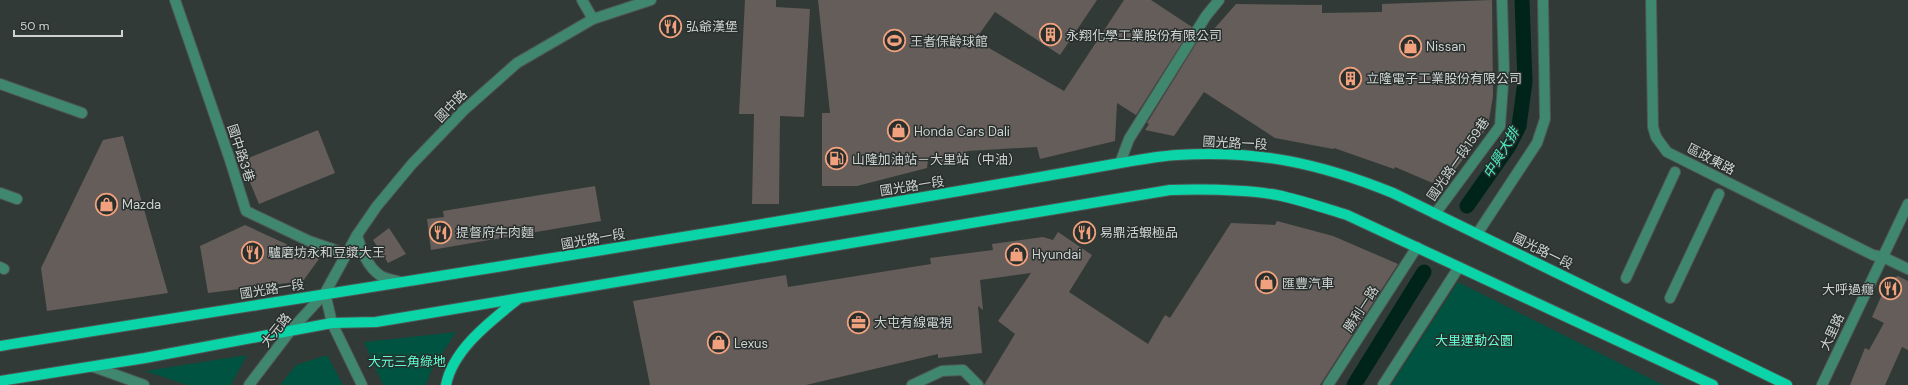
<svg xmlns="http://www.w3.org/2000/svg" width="1908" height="385" viewBox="0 0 1908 385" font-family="'DM Sans','Noto Sans TC',sans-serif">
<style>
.green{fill:#005340}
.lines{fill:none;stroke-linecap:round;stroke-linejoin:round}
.canal{stroke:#00241a;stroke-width:15}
.building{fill:#655d5a}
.minor-casing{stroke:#4e5653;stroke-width:12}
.major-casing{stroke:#4e5653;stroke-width:12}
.minor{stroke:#408770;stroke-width:10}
.major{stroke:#0ad4a8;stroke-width:10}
.labels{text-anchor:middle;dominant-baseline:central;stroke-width:3;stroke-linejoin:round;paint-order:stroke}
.poi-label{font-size:13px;fill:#ced3d1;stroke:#282f2d;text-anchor:start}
.street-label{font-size:13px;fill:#ced3d1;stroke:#282f2d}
.park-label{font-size:13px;fill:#60ffd1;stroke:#282f2d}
.water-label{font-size:14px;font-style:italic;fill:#49edc0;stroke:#282f2d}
</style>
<rect width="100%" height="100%" fill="#323a37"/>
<g class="green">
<path d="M1458,282L1663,385H1391Z"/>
<path d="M456,332L431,371L426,385H383L364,342Z"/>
<path d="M247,355L231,385H187L145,371Z"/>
<path d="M327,355L343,385H280L296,365Z"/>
</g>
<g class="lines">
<g class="canal">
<path d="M1467,206L1509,146L1519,126L1525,82L1522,0"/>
<path d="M1354,385L1424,272"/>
</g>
</g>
<g class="building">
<path d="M745,0H776V7L810,9L804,117L780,116L779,204H752L754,114H739Z"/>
<path d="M818,0H1097L1060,55L995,12L975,40L1064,91L1124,0H1151L1192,27L1136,115L1117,103L1115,141L1040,159L1037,147L967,151L965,166L928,159L927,168L857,186H822V113H830Z"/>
<path d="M1492,0L1493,96L1488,126L1442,187L1395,167L1394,169L1334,148L1333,149L1275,138L1204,92L1174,136L1145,130L1149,124L1147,123L1202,34L1207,37L1236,4L1322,5V13L1382,12V4Z"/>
<path d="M318,130L335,173L259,204L241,161Z"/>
<path d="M123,136L168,293L47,311L41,268L103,140Z"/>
<path d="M595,186L601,221L431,250L427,219L444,217L443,211Z"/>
<path d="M1277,221L1333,236L1398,264L1320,385H984L1015,334L998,321L1031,273L980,280L983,310L978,306L982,353L938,358V354L806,385H650L633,301L786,275L788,287L931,264L930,258L993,250L992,244L1043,237L1053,240L1058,232L1092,255L1069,292L1148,344L1165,315L1170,318L1231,223L1275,225Z"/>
<path d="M245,225L284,243L319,259L303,281L208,293L200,246Z"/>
<path d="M389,228L406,254L388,263L373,240Z"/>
<path d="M1898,276L1908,281V350L1902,347L1885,385H1850L1865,348L1869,350L1884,323L1872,317L1888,281Z"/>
</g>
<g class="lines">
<defs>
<g id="minor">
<path d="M175,0L229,157L246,211L309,241L347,254"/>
<path d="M582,0L593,19"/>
<path d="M1651,0L1653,127L1656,137L1667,152L1873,255L1883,257L1908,269"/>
<path d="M0,84L82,113"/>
<path d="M1120,163L1129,139L1206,16L1219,0"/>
<path d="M0,193L17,199"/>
<path d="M1435,214L1500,126L1504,70L1502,0"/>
<path d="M1477,234L1537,143L1545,119L1543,0"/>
<path d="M357,235C361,250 367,267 381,276C386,279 394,280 400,282"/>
<path d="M0,267L4,269"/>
<path d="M1626,278L1675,172"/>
<path d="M325,293L332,323L362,385"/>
<path d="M1670,298L1719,194"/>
<path d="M94,367L144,385"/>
<path d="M249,385L291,330L325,293L357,235L377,206L412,164L464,110L517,63L593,19L651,0"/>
<path d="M912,385L942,371L963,370L978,385"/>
<path d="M1328,385L1417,247"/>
<path d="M1383,385L1459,267"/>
<path d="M1822,385L1908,204"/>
</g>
<g id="major">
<path d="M0,346C374,286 748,229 1120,163C1139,160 1158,156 1177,155C1258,150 1319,163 1393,193L1787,385"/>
<path d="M0,381L145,358L332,323L376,322L1170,190C1206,189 1242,189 1277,195C1301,200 1324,208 1347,215L1713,385"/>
<path d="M446,385C453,349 491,321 518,299"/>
</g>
</defs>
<use href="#minor" class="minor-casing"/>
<use href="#major" class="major-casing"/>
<use href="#minor" class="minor"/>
<use href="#major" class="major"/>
</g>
<defs>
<symbol id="restaurant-ring" viewBox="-11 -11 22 22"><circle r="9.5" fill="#282f2d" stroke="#f1a17d" stroke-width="1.5"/><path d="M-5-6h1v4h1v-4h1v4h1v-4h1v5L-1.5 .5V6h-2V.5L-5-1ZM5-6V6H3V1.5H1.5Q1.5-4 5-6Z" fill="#f1a17d"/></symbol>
<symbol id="building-ring" viewBox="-11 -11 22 22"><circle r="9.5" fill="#282f2d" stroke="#f1a17d" stroke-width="1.5"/><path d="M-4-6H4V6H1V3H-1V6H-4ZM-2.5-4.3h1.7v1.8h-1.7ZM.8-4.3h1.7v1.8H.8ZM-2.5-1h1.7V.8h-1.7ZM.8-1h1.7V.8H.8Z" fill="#f1a17d"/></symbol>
<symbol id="stadium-ring" viewBox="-11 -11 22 22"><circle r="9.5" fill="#282f2d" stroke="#f1a17d" stroke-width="1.5"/><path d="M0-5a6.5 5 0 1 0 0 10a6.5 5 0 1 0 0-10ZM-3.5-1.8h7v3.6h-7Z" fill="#f1a17d"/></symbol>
<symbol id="shop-ring" viewBox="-11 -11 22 22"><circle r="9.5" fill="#282f2d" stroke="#f1a17d" stroke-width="1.5"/><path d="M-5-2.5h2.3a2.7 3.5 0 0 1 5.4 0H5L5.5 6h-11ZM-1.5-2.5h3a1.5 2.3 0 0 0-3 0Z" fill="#f1a17d"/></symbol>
<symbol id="fuel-ring" viewBox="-11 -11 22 22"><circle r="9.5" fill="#282f2d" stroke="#f1a17d" stroke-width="1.5"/><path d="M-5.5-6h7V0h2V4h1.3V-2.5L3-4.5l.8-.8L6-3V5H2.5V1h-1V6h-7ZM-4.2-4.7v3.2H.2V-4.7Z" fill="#f1a17d"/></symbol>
<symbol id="office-ring" viewBox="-11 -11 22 22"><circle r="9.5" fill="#282f2d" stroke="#f1a17d" stroke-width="1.5"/><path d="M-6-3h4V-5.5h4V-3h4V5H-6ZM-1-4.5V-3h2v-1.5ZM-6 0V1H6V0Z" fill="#f1a17d"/></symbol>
</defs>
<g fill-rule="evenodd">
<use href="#restaurant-ring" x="658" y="14" width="25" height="25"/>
<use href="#building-ring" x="1038" y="22" width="25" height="25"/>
<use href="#stadium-ring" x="882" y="28" width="25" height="25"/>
<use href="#shop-ring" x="1398" y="34" width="25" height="25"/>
<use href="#building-ring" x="1338" y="66" width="25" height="25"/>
<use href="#shop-ring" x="886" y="118" width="25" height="25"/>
<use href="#fuel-ring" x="824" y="146" width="25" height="25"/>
<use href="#shop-ring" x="94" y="192" width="25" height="25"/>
<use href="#restaurant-ring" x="428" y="220" width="25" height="25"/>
<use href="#restaurant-ring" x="1072" y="220" width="25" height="25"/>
<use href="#restaurant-ring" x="240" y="240" width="25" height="25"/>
<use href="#shop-ring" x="1004" y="242" width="25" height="25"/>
<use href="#shop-ring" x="1254" y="270" width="25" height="25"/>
<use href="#restaurant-ring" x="1878" y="276" width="25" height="25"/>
<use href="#office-ring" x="846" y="310" width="25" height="25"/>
<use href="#shop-ring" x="706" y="330" width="25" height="25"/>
</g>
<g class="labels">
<g class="poi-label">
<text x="686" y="26">弘爺漢堡</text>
<text x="1066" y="35">永翔化學工業股份有限公司</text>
<text x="910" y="41">王者保齡球館</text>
<text x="1426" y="46">Nissan</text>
<text x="1366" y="78">立隆電子工業股份有限公司</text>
<text x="914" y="131">Honda Cars Dali</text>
<text x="852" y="159">山隆加油站－大里站（中油）</text>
<text x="122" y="204">Mazda</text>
<text x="456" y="232">提督府牛肉麵</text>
<text x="1100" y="232">易鼎活蝦極品</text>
<text x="268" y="252">驢磨坊永和豆漿大王</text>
<text x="1032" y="254">Hyundai</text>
<text x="1282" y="283">匯豐汽車</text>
<text x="1874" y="289" text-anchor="end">大呼過癮</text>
<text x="874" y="322">大屯有線電視</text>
<text x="734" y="343">Lexus</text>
</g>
<g class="street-label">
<text transform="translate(451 106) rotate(-46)">國中路</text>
<text transform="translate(1235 143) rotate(3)">國光路一段</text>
<text transform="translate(241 153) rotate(72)">國中路3巷</text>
<text transform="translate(1458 159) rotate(-55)">國光路一段159巷</text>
<text transform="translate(1711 159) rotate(27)">區政東路</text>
<text transform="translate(912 186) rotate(-9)">國光路一段</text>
<text transform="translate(593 239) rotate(-10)">國光路一段</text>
<text transform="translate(1543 251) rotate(26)">國光路一段</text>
<text transform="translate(272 289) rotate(-9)">國光路一段</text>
<text transform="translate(1361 309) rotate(-57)">勝利一路</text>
<text transform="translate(276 330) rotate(-51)">大元路</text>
<text transform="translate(1832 332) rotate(-65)">大里路</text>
</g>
<g class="park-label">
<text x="1474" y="340">大里運動公園</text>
<text x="407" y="361">大元三角綠地</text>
</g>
<g class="water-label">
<text transform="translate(1501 153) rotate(-59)">中興大排</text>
</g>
</g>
<path d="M14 30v6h108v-6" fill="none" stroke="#ced3d1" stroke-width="2"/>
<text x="20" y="30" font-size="12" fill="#ced3d1" stroke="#282f2d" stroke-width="3" paint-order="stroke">50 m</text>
</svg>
